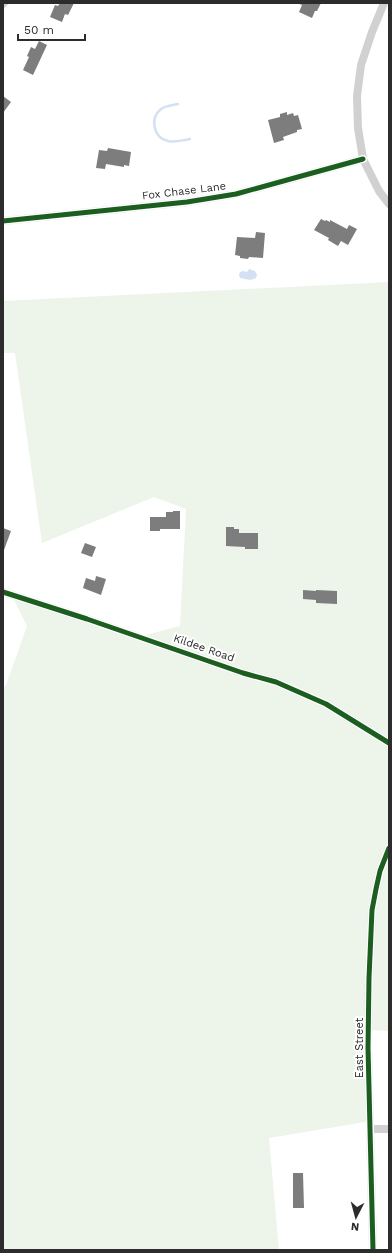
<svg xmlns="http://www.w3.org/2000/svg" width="392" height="1253" viewBox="0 0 392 1253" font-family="'Work Sans',sans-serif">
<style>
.green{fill:#edf4e9}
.water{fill:#d4e1f3}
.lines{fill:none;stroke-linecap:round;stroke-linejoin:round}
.stream{stroke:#d4e1f3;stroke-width:2.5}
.building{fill:#7d7d7d}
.minor{stroke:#d1d1d1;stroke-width:8}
.cycleway-casing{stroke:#fff;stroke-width:8}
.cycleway{stroke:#1b5e20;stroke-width:5}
.labels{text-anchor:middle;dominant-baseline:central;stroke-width:4;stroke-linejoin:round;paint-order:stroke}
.street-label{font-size:11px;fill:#2c2c2c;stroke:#fff}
</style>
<rect width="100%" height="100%" fill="#fff"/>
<path class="green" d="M389,282V1031L369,1030L371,1121L269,1138L279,1250H3V688L6,685L27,626L14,600L138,637L180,626L186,509L154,497L42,543L15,353H3V301Z"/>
<path class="water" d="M249,269L255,271L257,275L256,278L250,280L240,278L239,275L240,272L243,271L247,272Z"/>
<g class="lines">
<path class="stream" d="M178,104C173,105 165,106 161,109C149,119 154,138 168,141C175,143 183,140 190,139"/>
</g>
<g class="building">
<path d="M60,3H74L68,15L65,14L62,22L50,17L55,5L58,6Z"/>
<path d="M297,3H321L317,11H315L312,18L299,12L302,5Z"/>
<path d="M39,41L47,45L33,75L23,70L29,57L27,56L31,47L35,49Z"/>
<path d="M3,96L11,102L3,113Z"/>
<path d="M287,112V115L293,113L294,116L298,115L302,129L297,130V132L283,137L284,140L274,143L268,120L280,117V114Z"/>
<path d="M108,148L131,152L129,166L124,165V167L106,164L105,169L96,168L99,150L107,151Z"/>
<path d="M321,219L325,221L326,220L330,222V220L347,229L349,225L357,229L348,245L341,241L338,246L328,240L329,238L314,230Z"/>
<path d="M256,232L265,233L263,258L249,257L248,259L240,258V256L235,255L237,237L255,238Z"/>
<path d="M173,511H180V529H160V531H150V517H166V512H173Z"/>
<path d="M226,527H234V529H239V533H258V549H245V547L226,546Z"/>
<path d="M3,528L11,531L4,550H3Z"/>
<path d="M85,543L96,547L92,557L81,553Z"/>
<path d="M96,576L106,579L101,595L83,588L86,578L95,581Z"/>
<path d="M303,590L316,591V590L337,591V604L316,603V600L303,599Z"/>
<path d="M293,1173H303L304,1208H293Z"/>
</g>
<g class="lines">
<g class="minor">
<path d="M384,3L372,32L361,65L357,96L358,128L363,159L379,191L389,204"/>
<path d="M3,4L4,3"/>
<path d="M3,221L187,202L236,194L363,159"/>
<path d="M3,592L87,619L243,673L276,682L326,704L389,743"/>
<path d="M370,1129H389"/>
<path d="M373,1250L368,1048L369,978L372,910L376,889L380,871L389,848"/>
</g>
<defs>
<g id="cycleway">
<path d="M3,221L187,202L236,194L363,159"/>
<path d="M3,592L87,619L243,673L276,682L326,704L389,743"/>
<path d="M373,1250L368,1048L369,978L372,910L376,889L380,871L389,848"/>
</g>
</defs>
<use href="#cycleway" class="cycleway-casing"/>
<use href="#cycleway" class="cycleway"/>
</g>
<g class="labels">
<g class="street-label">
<text transform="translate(184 191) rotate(-7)">Fox Chase Lane</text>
<text transform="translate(204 648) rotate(19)">Kildee Road</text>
<text transform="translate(359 1048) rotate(-90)">East Street</text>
</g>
</g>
<rect width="392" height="1253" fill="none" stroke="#2c2c2c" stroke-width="8"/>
<g transform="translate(356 1217) rotate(186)" stroke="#ffffff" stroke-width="3" paint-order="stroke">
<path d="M0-3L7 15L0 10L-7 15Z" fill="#2c2c2c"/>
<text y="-6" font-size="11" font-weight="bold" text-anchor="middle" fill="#2c2c2c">N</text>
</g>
<path d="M18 34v6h67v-6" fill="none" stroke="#2c2c2c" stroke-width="2"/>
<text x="24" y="34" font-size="12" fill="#2c2c2c" stroke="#ffffff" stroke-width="3" paint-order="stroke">50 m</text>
</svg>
